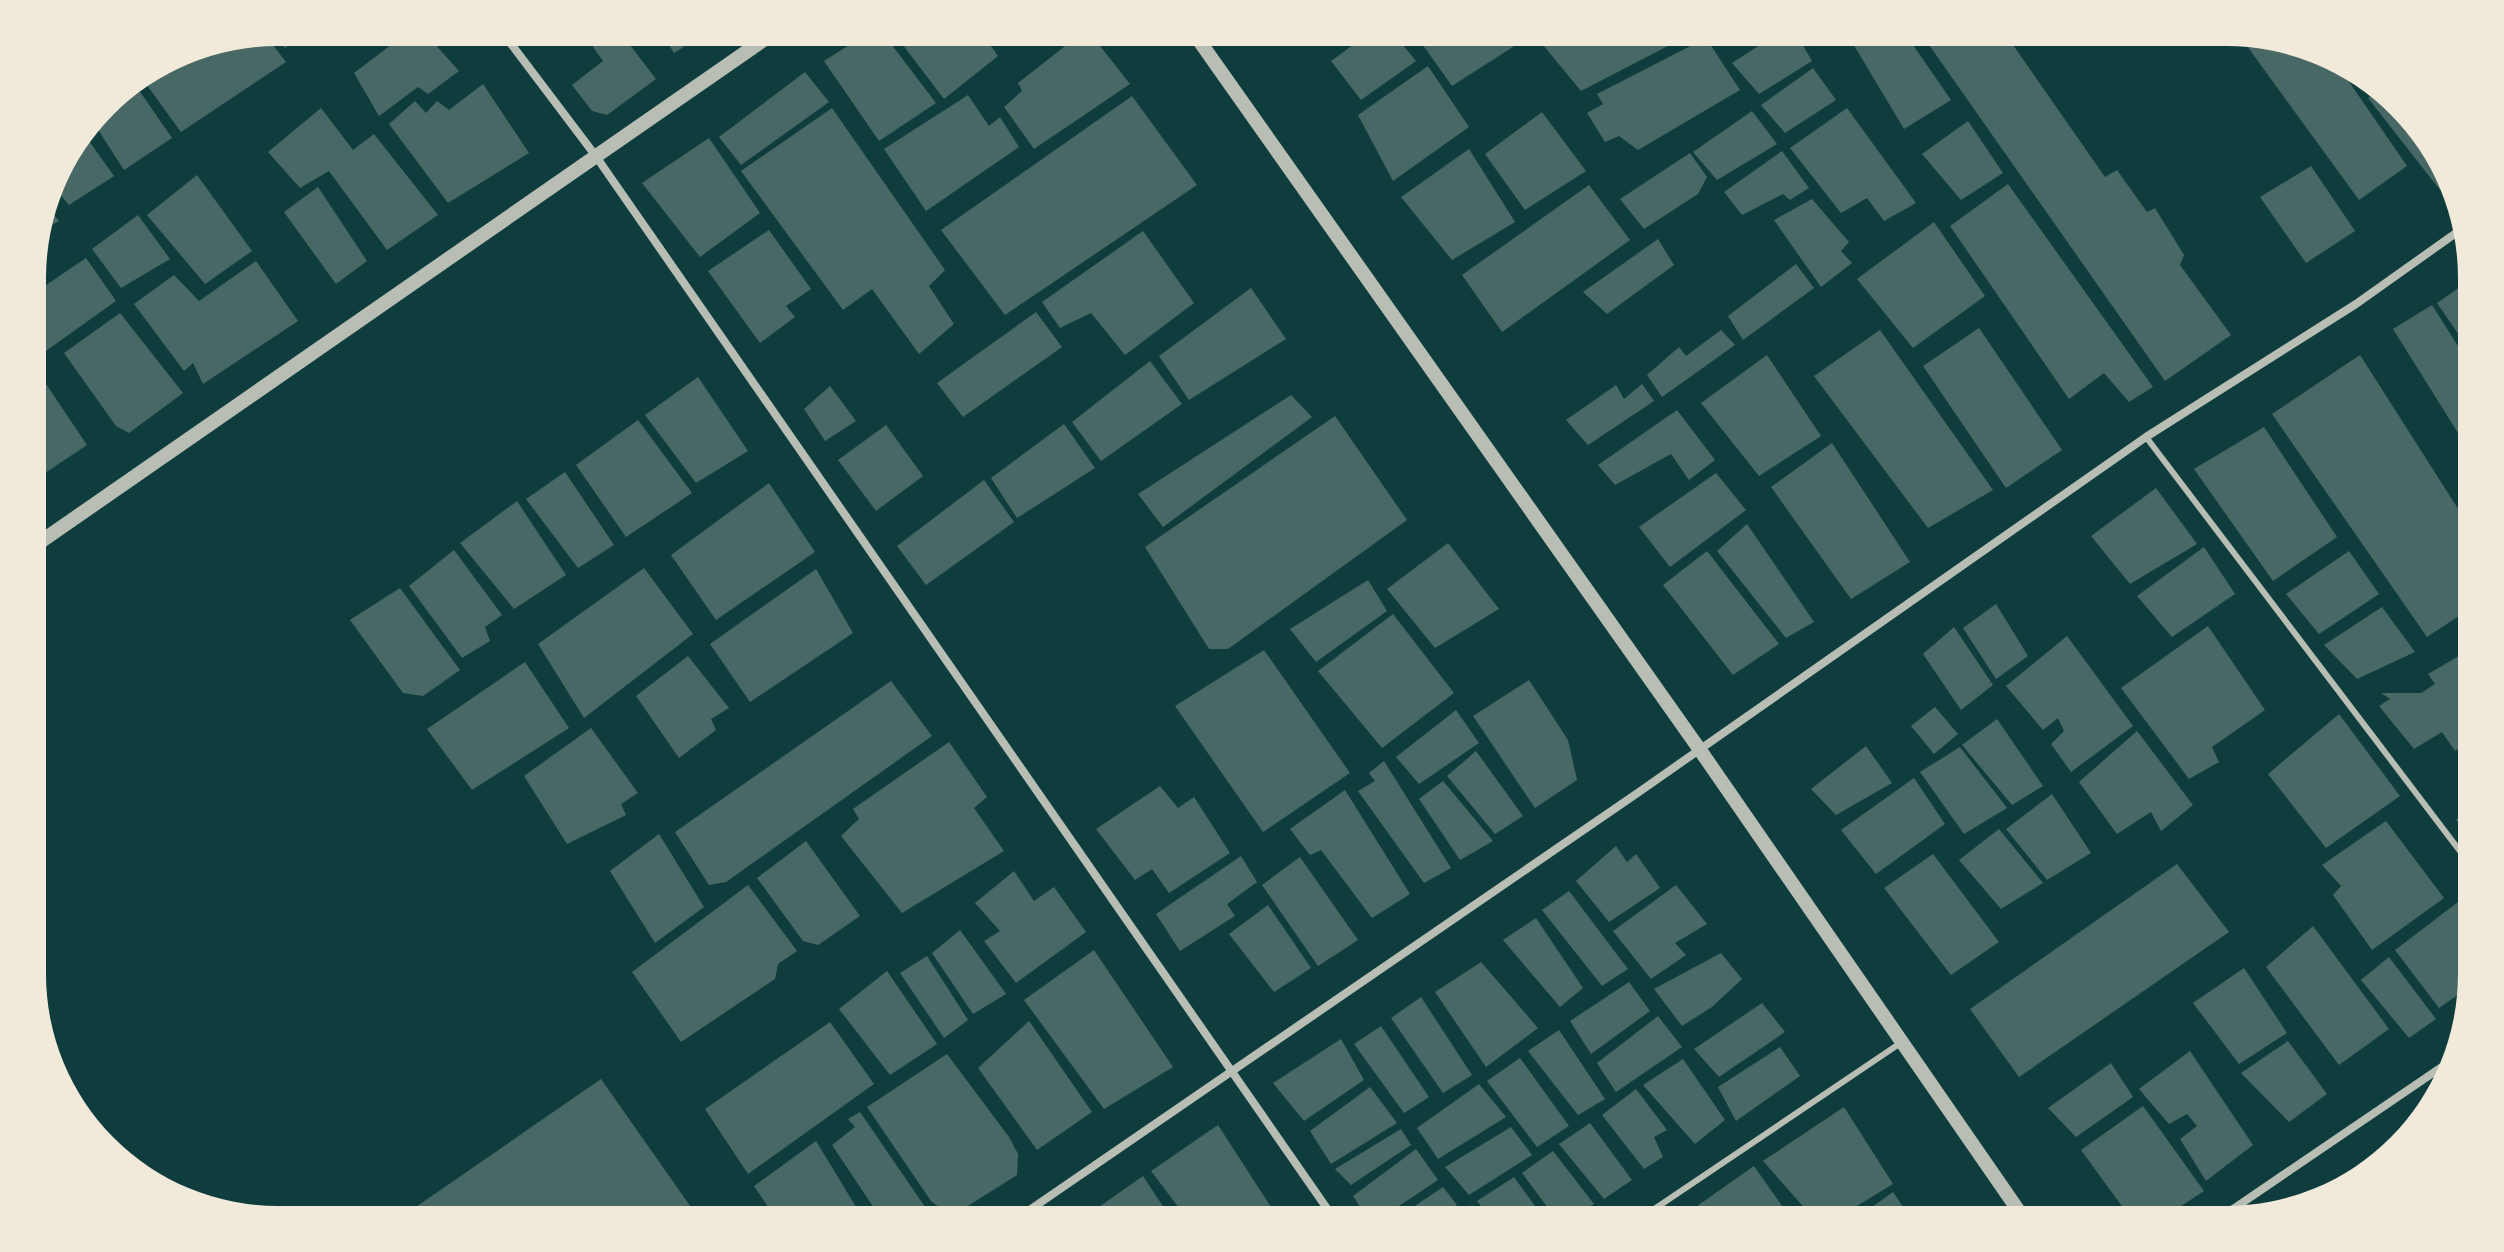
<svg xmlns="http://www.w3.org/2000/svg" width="2504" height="1252" viewBox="0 0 2504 1252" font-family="'DejaVu Sans',sans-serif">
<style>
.building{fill:#486865}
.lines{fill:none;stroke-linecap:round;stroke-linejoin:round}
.service{stroke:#b8beb3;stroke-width:6}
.minor{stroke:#b8beb3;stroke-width:8}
.tertiary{stroke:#b8beb3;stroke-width:14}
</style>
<rect width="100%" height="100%" fill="#0f3d3e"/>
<g class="building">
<path d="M278,32H305L285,48L273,33Z"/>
<path d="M408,32H424L459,71L428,94L418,87L379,116L354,73Z"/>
<path d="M539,32H563L547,43Z"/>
<path d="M606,32H620L656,79L607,115L592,111L572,85L603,61L593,47Z"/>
<path d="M661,32H707L674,53Z"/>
<path d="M870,32H882L936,103L879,141L824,61Z"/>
<path d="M893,32H981L998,56L944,99Z"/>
<path d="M993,32H1017L1001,43Z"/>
<path d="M1083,32H1089L1130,84L1034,149L1004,107L1022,91L1018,83Z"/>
<path d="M1371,32H1392L1416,61L1361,100L1331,61Z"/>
<path d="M1419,32H1511L1519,43L1452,86L1415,34Z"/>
<path d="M1564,32H1695L1581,91L1543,45Z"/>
<path d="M1780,32H1795L1812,61L1759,94L1732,63Z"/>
<path d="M1868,32H1904L1951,100L1904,129L1852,42Z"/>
<path d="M1920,32H2004L2105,177L2117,170L2147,212L2155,208L2184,255L2180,265L2231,335L2165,381Z"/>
<path d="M265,35L286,62L181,132L146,84L205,46Z"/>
<path d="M2239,35L2332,57L2407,166L2359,200Z"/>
<path d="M1706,38L1740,90L1638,150L1619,136L1605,142L1587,113L1603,104L1597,94Z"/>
<path d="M1428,66L1469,127L1393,181L1358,115Z"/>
<path d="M1813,68L1836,100L1785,133L1761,105Z"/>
<path d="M805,72L829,102L741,165L719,137Z"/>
<path d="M134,83L172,138L124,170L93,122L114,96Z"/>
<path d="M483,84L529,153L448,203L389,124L415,101L426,113L437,101L449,110Z"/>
<path d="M2375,93L2430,141L2447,186L2440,190L2368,98Z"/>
<path d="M968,95L989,126L1000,117L1019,147L926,211L884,149Z"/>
<path d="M1132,96L1197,185L1005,315L941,230Z"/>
<path d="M321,108L353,150L374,134L438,215L387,250L329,171L300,188L268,152Z"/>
<path d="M832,108L945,270L929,286L954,324L919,354L872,289L843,310L741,171Z"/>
<path d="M1847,108L1916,203L1884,221L1867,198L1841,213L1790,148Z"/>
<path d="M1752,111L1777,144L1717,180L1693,152Z"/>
<path d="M1542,112L1586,171L1525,210L1485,154Z"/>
<path d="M1968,121L2003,173L1961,200L1922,154Z"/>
<path d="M84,134L114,176L69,205L53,186L58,169Z"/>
<path d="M709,138L760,213L700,257L642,183Z"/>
<path d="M1469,149L1515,222L1452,260L1401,197Z"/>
<path d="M1782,151L1809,188L1790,200L1783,194L1742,215L1724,192Z"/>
<path d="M1690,153L1707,177L1698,194L1644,229L1620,199Z"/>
<path d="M2311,166L2355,231L2306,263L2260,197Z"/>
<path d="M197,175L252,251L205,284L147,215Z"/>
<path d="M2008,184L2153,387L2129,402L2104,373L2069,399L1950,226Z"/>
<path d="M1589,185L1630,240L1502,332L1462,275Z"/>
<path d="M318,187L367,261L336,284L284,212Z"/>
<path d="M1812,199L1849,242L1841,251L1852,263L1821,287L1774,220Z"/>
<path d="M47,206L59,221L41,231L44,220Z"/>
<path d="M138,215L170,259L121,288L92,249Z"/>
<path d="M1934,222L1985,296L1913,348L1857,279Z"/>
<path d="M769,230L811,289L786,306L795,317L760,343L708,271Z"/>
<path d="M1143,231L1194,303L1125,355L1091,313L1060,328L1042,302Z"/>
<path d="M1658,239L1674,265L1607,314L1583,292Z"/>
<path d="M86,258L116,301L43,353L33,342V294Z"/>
<path d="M256,261L298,321L203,384L193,363L184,371L134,304L174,275L199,301Z"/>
<path d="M1796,264L1814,288L1743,340L1728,316Z"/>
<path d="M2470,280V351L2437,303Z"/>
<path d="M1251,288L1286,339L1189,400L1159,356Z"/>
<path d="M2432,305L2470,365V425L2458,433L2393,329Z"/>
<path d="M1036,312L1062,347L963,417L937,383Z"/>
<path d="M120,313L183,393L129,433L116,426L64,353Z"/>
<path d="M1979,328L2062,450L2006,488L1923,366Z"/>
<path d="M1721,330L1735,345L1662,397L1647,375L1679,347L1686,356Z"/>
<path d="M1880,330L1993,490L1928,528L1814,376Z"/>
<path d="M1767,355L1821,436L1759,476L1701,403Z"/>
<path d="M2360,355L2471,529V608L2427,637L2272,414Z"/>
<path d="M1150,361L1182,404L1101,461L1072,422Z"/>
<path d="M698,377L748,451L696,483L645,415Z"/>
<path d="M44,381L87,445L33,481V389Z"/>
<path d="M1642,384L1654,401L1588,445L1566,420L1616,385L1624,399Z"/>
<path d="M830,386L856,421L825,441L804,409Z"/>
<path d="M1291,395L1312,417L1163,527L1138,494Z"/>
<path d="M1677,410L1715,460L1689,480L1671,454L1615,485L1598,465Z"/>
<path d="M1335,416L1407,520L1228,649H1209L1145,547Z"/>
<path d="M638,420L692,493L626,537L576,465Z"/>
<path d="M1064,424L1095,468L1017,518L991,478Z"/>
<path d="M886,425L923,476L876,511L838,460Z"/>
<path d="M2264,427L2337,537L2273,581L2194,469Z"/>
<path d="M1832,443L1910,562L1851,599L1771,487Z"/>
<path d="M2470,443L2471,467L2458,451Z"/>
<path d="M565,472L614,545L578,568L526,499Z"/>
<path d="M1716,473L1746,510L1670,567L1639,527Z"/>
<path d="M984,480L1014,522L926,585L897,546Z"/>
<path d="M769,483L815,552L716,620L671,555Z"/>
<path d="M2156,488L2197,544L2130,584L2091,536Z"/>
<path d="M517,501L566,575L514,609L460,543Z"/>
<path d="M1747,524L1814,622L1786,638L1717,551Z"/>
<path d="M1448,543L1499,609L1435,648L1387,589Z"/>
<path d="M2204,547L2235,594L2172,637L2137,596Z"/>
<path d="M454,550L502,615L485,627L490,641L462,658L409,586Z"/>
<path d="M1707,551L1779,644L1733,675L1663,585Z"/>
<path d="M2349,551L2379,594L2319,634L2286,594Z"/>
<path d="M644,568L693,634L584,718L538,644Z"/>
<path d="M816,569L853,633L750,702L710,644Z"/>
<path d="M1368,580L1387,611L1316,662L1290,629Z"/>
<path d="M400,588L460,670L423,696L403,693L350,620Z"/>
<path d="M1996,604L2028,656L1996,679L1963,628Z"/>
<path d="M2382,607L2415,652L2357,679L2324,645Z"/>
<path d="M1393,614L1454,693L1382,748L1318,671Z"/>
<path d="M2208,626L2265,710L2212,747L2219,762L2189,779L2121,688Z"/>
<path d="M1954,627L1993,685L1961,710L1923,654Z"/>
<path d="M2067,636L2133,726L2071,772L2051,744L2064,731L2058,718L2043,730L2006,686Z"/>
<path d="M2471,649V741L2455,751L2442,732L2414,749L2379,706L2390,699L2381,693H2421L2435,684L2428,674Z"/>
<path d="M1264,650L1350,773L1263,832L1175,706Z"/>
<path d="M688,656L729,708L711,719L716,730L679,758L636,696Z"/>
<path d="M525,662L569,728L472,790L427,729Z"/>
<path d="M1529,680L1568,740L1577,780L1535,808L1473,716Z"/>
<path d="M891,681L932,736L726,882L709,885L675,832Z"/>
<path d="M1935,707L1958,734L1934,754L1911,726Z"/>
<path d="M1456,710L1479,743L1419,784L1396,757Z"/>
<path d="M2339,714L2400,796L2326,848L2268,774Z"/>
<path d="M1997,719L2043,786L2012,805L1962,745Z"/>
<path d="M591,728L638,793L621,804L626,815L567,844L524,776Z"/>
<path d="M2137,731L2193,805L2161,831L2151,812L2117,834L2079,782Z"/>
<path d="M949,742L987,797L974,808L1004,851L902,913L841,836L859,819L853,809Z"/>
<path d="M1866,746L1892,783L1836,815L1811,789Z"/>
<path d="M1960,747L2007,808L1964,834L1920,772Z"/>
<path d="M1476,751L1523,816L1495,834L1447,776Z"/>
<path d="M1384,761L1451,868L1424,883L1358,791L1375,781L1369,773Z"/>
<path d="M1914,778L1945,824L1876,874L1841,830Z"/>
<path d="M1443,781L1493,841L1460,860L1419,799Z"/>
<path d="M1160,786L1178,808L1194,797L1230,853L1169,893L1152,869L1135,880L1096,829Z"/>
<path d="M1345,790L1410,894L1372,918L1321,850L1310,855L1290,829Z"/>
<path d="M2052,794L2091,853L2047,880L2006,829Z"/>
<path d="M2472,809V840L2456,820Z"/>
<path d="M2386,821L2444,898L2372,950L2333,895L2341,886L2322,865Z"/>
<path d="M1999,829L2043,883L2001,909L1959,860Z"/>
<path d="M659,834L704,907L655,943L610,871Z"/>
<path d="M806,841L860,916L818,945L803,941L757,878Z"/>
<path d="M1616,846L1627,862L1636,854L1660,888L1609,922L1576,881Z"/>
<path d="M1933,854L1999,942L1951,975L1884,888Z"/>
<path d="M1241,856L1257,882L1227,904L1235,916L1180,951L1156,914Z"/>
<path d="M1300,857L1358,940L1318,966L1262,885Z"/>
<path d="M2177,864L2229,932L2019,1077L1970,1009Z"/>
<path d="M1014,871L1034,901L1054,887L1086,932L1016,983L984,941L1000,931L975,903Z"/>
<path d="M748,885L797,951L778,964L775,979L681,1042L632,972Z"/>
<path d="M1676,885L1707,924L1675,943L1686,955L1651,979L1613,931Z"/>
<path d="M1569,891L1628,969L1602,986L1542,910Z"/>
<path d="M2466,896L2472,905L2469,987L2439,1008L2395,950Z"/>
<path d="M1268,905L1311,968L1274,992L1229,934Z"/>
<path d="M1536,918L1583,988L1560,1007L1503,940Z"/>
<path d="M2313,926L2389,1029L2339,1065L2266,967Z"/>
<path d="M960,930L1006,994L973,1014L932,953Z"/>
<path d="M1094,950L1173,1067L1104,1109L1024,1000Z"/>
<path d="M1721,953L1742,979L1712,1007L1682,1026L1654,989Z"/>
<path d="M927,956L968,1020L944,1038L900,973Z"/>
<path d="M2389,957L2436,1019L2409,1038L2361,980Z"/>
<path d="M1481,962L1538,1028L1486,1067L1435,992Z"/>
<path d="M2244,968L2287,1033L2239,1064L2193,1003Z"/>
<path d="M887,971L937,1044L890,1075L839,1009Z"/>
<path d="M1629,982L1650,1011L1591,1054L1570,1021Z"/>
<path d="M1421,997L1472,1075L1443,1093L1391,1018Z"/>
<path d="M1762,1003L1785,1032L1719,1077L1694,1049Z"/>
<path d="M1658,1016L1682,1047L1616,1092L1597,1063Z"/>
<path d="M1029,1021L1092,1112L1037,1150L978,1068Z"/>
<path d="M830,1022L874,1084L748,1174L705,1109Z"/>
<path d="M1381,1026L1429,1097L1404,1113L1354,1044Z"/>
<path d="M1559,1030L1605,1099L1578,1115L1528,1051Z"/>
<path d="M1341,1039L1364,1080L1304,1121L1273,1083Z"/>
<path d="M2288,1041L2327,1094L2289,1122L2241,1073Z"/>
<path d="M1780,1047L1800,1076L1736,1121L1718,1087Z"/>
<path d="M2190,1051L2253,1145L2206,1181L2180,1139L2197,1126L2187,1114L2169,1124L2139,1089Z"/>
<path d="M947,1054L1009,1137L1018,1154L1017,1175L960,1211L943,1210L931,1201L867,1107Z"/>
<path d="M1520,1058L1569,1126L1537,1147L1487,1081Z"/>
<path d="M1683,1059L1725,1120L1695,1144L1643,1085Z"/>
<path d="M2111,1063L2133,1097L2076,1137L2048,1108Z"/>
<path d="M601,1079L700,1220H397Z"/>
<path d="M1479,1084L1506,1117L1438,1159L1417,1128Z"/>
<path d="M1370,1087L1397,1123L1331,1164L1310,1131Z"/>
<path d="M1636,1089L1667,1130L1654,1137L1663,1157L1644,1169L1602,1115Z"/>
<path d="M2143,1106L2204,1191L2160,1220H2132L2081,1150Z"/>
<path d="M1844,1107L1893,1184L1834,1220H1815L1763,1161Z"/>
<path d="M860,1112L934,1220H882L832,1145L855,1127L848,1119Z"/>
<path d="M1590,1123L1632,1180L1604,1199L1559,1144Z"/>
<path d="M1218,1125L1271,1207L1252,1220H1188L1151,1171Z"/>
<path d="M1511,1127L1532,1155L1469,1195L1445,1167Z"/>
<path d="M1401,1129L1411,1145L1351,1185L1335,1169Z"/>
<path d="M816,1141L864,1220H777L754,1186Z"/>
<path d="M1416,1149L1438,1180L1378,1220H1369L1353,1196Z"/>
<path d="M1553,1151L1594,1204L1571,1220H1557L1522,1173Z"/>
<path d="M1754,1166L1792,1220H1696L1690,1211Z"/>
<path d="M1143,1176L1172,1220H1104L1096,1209Z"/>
<path d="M1514,1177L1545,1220H1492L1477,1201Z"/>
<path d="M1443,1187L1457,1205L1435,1220H1394Z"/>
<path d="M1893,1192L1912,1220H1854Z"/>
<path d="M1470,1205L1481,1220H1449Z"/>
</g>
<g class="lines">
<g class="service">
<path d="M2146,437L2472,867"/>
<path d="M1638,1220L1902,1042"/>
</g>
<g class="minor">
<path d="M502,32L595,155L1335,1220"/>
<path d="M1015,1220L1639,792L2146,437L2356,304L2463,228"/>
<path d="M2217,1220L2452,1060"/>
</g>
<g class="tertiary">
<path d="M1193,32L1700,750L2025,1220"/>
<path d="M33,547L775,32"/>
</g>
</g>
<path d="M0 0H2504V1252H0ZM278 46H2226A232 232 0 0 1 2458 278V974A232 232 0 0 1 2226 1206H278A232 232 0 0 1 46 974V278A232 232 0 0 1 278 46Z" fill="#f1e9da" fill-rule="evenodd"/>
</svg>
